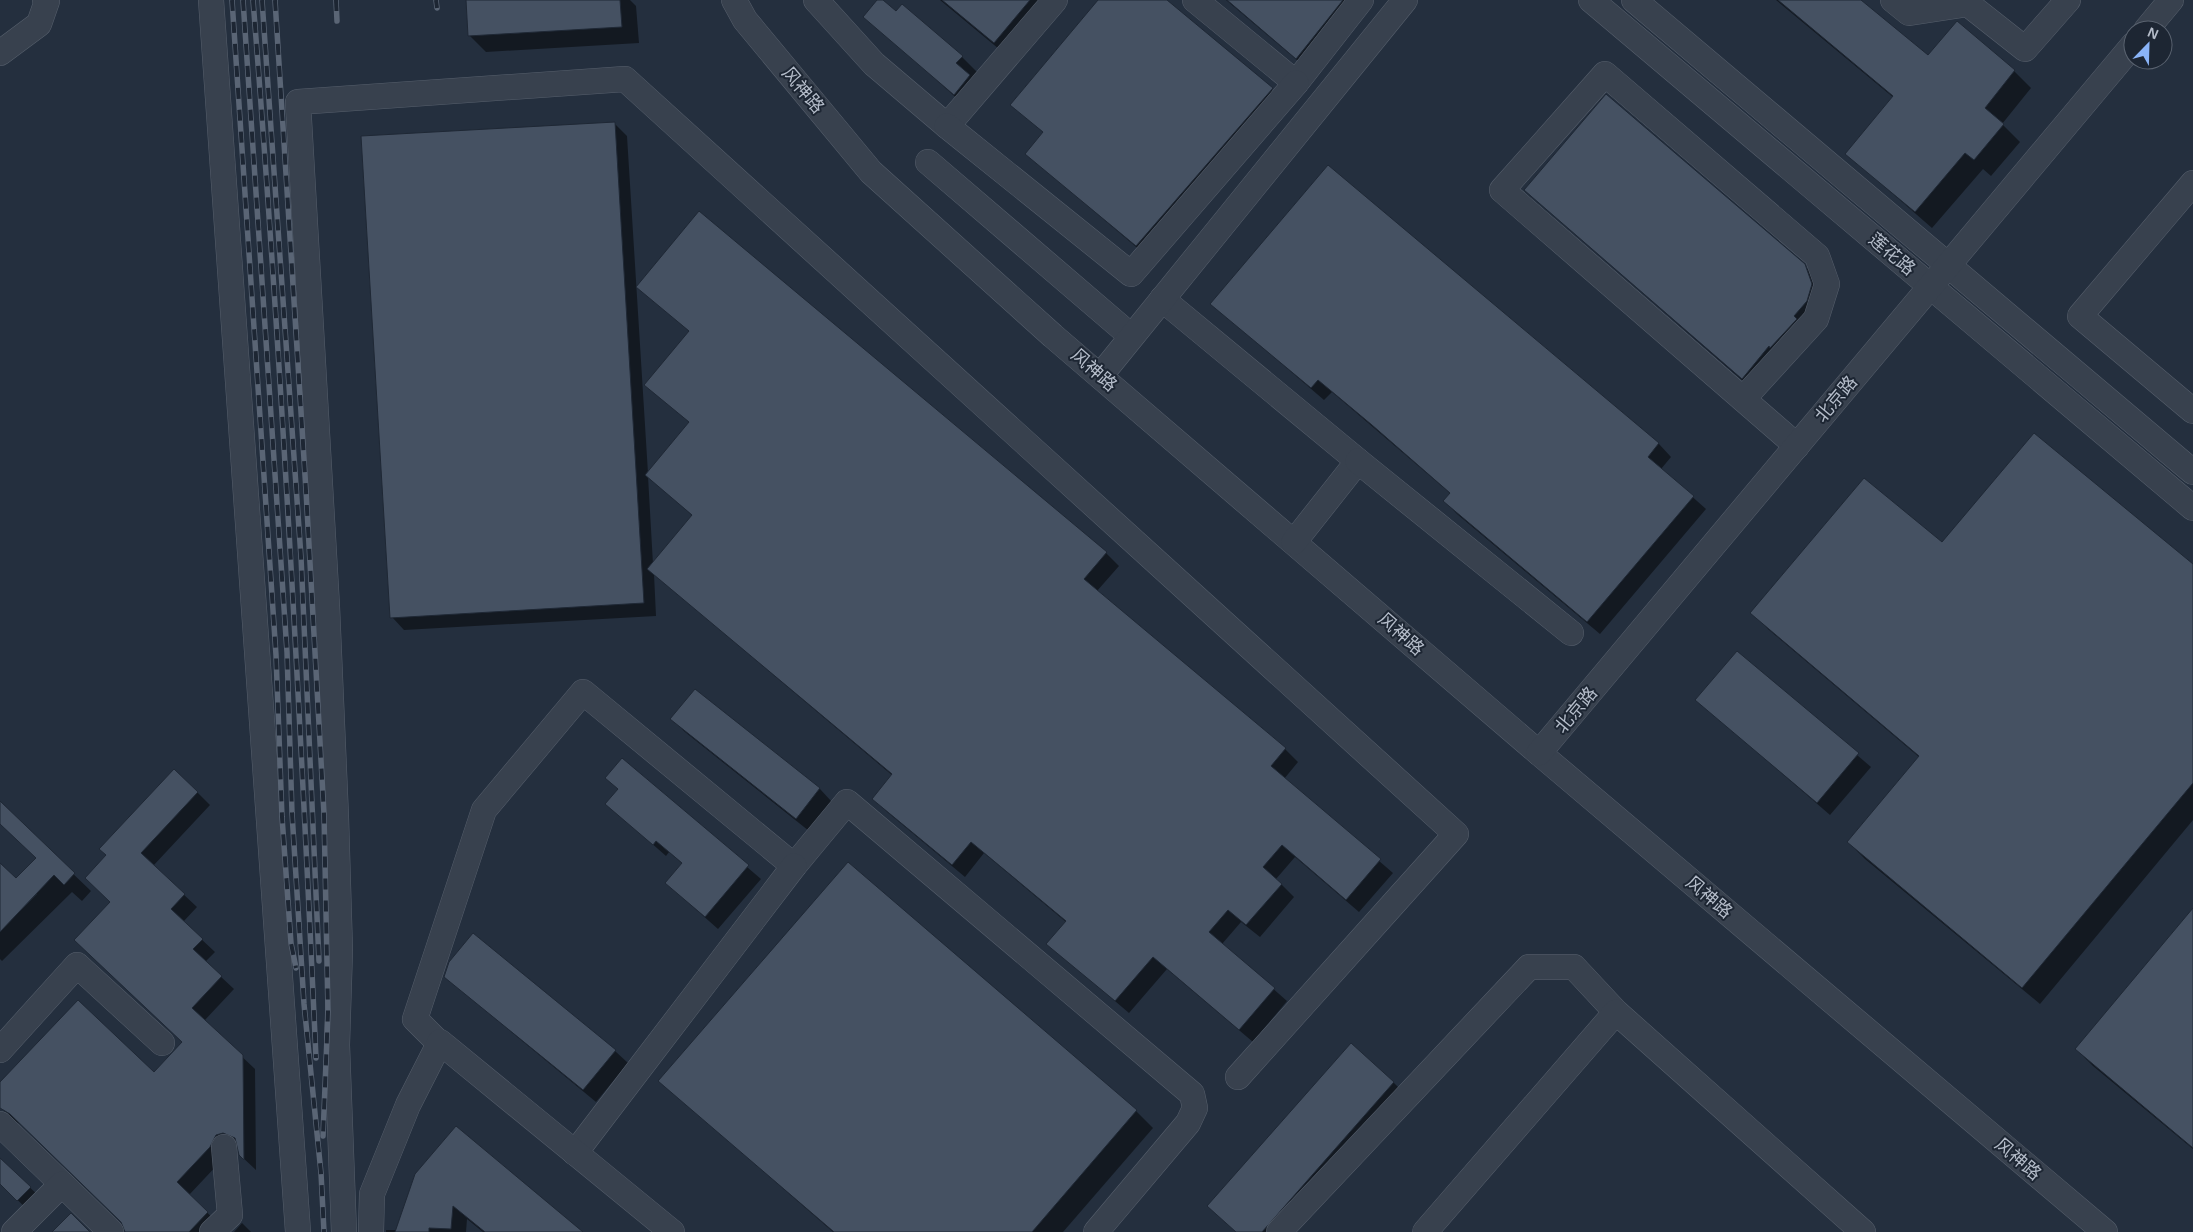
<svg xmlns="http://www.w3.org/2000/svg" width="2193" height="1232" viewBox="0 0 2193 1232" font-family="Arial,'Noto Sans SC',sans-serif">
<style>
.shadow{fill:#0007;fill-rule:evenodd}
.building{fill:#455162;stroke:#1f2835}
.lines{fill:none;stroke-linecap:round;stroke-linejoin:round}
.minor-casing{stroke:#565f6c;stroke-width:26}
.minor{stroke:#38414e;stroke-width:25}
.rail-casing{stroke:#5a6575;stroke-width:5.5}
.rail{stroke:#1d2633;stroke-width:4;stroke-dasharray:11;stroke-linecap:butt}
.labels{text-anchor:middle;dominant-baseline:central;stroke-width:4;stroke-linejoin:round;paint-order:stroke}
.street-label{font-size:18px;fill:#b4bcc9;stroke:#1d2633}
</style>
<rect width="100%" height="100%" fill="#242f3e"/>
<g class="shadow">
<path d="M467,0H630L636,6L639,43L486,52L469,35Z"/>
<path d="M879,0L962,57L979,74L971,111L865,16Z"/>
<path d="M940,0H1061L1011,59Z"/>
<path d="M1099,0H1165L1285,101L1149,258L1027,154L1044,133L1012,105Z"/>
<path d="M1226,0H1369L1310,71Z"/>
<path d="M1776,0H1860L1928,57L2014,71L2031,88L2002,124L2020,142L1991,176L1983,169L1932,228L1847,154L1894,98Z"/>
<path d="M614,123L627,136L648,473L690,423L646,385L690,332L638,286L699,213L1106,553L1119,566L1097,591L1285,749L1298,762L1284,779L1393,873L1359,912L1295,857L1276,879L1294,897L1260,937L1241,922L1222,944L1287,1001L1253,1042L1167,969L1129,1013L1048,944L1066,922L984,853L965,877L886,811L874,799L893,776L654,574L656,616L404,630L392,617ZM648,476L693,516L653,564Z"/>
<path d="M1328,166L1659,444L1671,457L1661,469L1706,509L1600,634L1457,514L1445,501L1451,494L1332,392L1324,400L1212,304Z"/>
<path d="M1525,190L1804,265L1821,283L1828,302L1759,395Z"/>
<path d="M1942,544L2193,565V820L2040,1004L1865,859L1848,842L1919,757L1769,630L1752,613Z"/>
<path d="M1737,652L1871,767L1830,815L1697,700Z"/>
<path d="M695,691L820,789L832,802L809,831L685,732L672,719Z"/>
<path d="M622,760L761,879L718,929L666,883L683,864L669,852L666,856L607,804L619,790L607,778Z"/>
<path d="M197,792L210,805L153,866L197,907L183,922L215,952L205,962L234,989L204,1021L255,1069L256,1170L240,1155L238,1145H236L189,1195L220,1225L214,1232H126L123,1222L24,1126L16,1122L0,1107V1084L154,1073L184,1042L112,903L99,891Z"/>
<path d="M0,804L91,891L82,901L72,892L2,961L0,959V931L37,894H33L0,928V865L17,880L37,858L0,823Z"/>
<path d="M2193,910V1149L2093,1066L2076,1049Z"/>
<path d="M445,977L615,1051L628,1063L596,1102Z"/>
<path d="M660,1081L1136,1111L1153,1128L1063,1232H833Z"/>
<path d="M1393,1082L1406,1095L1285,1232H1236Z"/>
<path d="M0,1159L43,1200L31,1213L0,1183Z"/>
<path d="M417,1174L581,1232H483L467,1219L466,1232H386V1230H397Z"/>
<path d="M242,1223L251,1232H234Z"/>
</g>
<g class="building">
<path d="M466,0H620L622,27L468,36Z"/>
<path d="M877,0H883L896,11L902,4L963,56L956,63L970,75L954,95L863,17Z"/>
<path d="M942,0H1030L994,43Z"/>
<path d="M1098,0H1167L1273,88L1136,246L1025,154L1043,132L1010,105Z"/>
<path d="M1227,0H1343L1296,59Z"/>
<path d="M1778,0H1861L1928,55L1957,21L2015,70L1985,108L2004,124L1974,160L1965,153L1915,212L1845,154L1893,96Z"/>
<path d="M1606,94L1805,264L1812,284L1807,301L1794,316L1797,319L1770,348L1769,346L1742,379L1524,190Z"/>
<path d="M615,122L644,603L390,618L361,136Z"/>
<path d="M1328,165L1659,443L1648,457L1694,496L1587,622L1443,501L1450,493L1372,425L1318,380L1311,388L1210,304Z"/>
<path d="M699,211L1107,552L1084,579L1286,748L1271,766L1381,859L1346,900L1282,845L1263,867L1282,884L1246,925L1228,910L1209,932L1275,988L1239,1030L1153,957L1115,1001L1046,944L1066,921L971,842L952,865L872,799L892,774L647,569L692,515L645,475L689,422L644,385L689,331L636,287Z"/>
<path d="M2034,433L2193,564V783L2022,988L1847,842L1919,756L1750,613L1864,478L1942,542Z"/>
<path d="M1737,651L1859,753L1817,803L1695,700Z"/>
<path d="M695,689L820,788L796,819L670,719Z"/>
<path d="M622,758L749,865L705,917L665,883L682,863L656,841L653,845L605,804L618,789L605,778Z"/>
<path d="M174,769L198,792L141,853L185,894L171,909L203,939L193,949L222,976L192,1008L243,1055L244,1160L239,1155L235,1138L223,1133L216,1135L210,1147L177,1182L208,1212L189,1232H125L121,1222L10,1114L0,1108V1082L78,1000L154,1072L182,1042L74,940L110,902L85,878L106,855L99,849Z"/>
<path d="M0,801L75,873L64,885L54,875L0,932V863L16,878L36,858L0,824Z"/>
<path d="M848,862L1137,1110L1032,1232H834L658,1081Z"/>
<path d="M2193,908V1148L2075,1049Z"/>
<path d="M473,933L616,1050L583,1090L444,977L449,962Z"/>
<path d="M1351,1043L1394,1082L1262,1232H1236L1207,1206Z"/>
<path d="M456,1126L583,1232H485L453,1206L451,1229L429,1228V1232H395L415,1174Z"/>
<path d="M0,1158L31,1187L17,1201L0,1184Z"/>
<path d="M71,1213L90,1232H52Z"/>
</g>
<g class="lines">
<defs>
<g id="minor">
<path d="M211,0L298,1232"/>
<path d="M734,0L745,20L871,172L1053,336L1539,753L2105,1232"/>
<path d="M816,0L874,64L947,126L1055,0"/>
<path d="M1195,0L1296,83L1361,0"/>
<path d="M1591,0L2193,508"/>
<path d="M1634,0L2193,472"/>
<path d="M1893,0L1909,13L1968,4L2025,49L2068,0"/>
<path d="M2146,30L2171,0"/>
<path d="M0,53L39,24L47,1L45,0"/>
<path d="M947,126L1131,274L1296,83"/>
<path d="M928,162L1131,336"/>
<path d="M2193,183L2080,316L2193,411"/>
<path d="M1162,299L1358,461L1294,542"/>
<path d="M1100,376L1405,0"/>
<path d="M1743,399L1816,319L1827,284L1817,256L1605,74L1502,190L1797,446"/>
<path d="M1358,461L1571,633"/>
<path d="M1539,753L2133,45"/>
<path d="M439,1043L415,1019L484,810L583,692L794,866L847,802L1192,1094L1195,1108L1188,1123L1096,1232"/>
<path d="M0,1050L77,965L162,1043"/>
<path d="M0,1124L62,1184"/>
<path d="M575,1153L794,866"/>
<path d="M14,1232L62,1184L111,1232"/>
<path d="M212,1232L230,1215L224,1147"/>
<path d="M344,1232L337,1045L340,950L336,817L327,606L298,102L625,79L1456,834L1238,1077"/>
<path d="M371,1232L372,1194L408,1105L440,1042L672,1232"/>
<path d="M1279,1232L1529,967H1574L1616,1012"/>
<path d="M1425,1232L1616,1012L1863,1232"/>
</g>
</defs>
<use href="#minor" class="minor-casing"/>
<use href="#minor" class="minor"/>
<defs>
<g id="rail">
<path d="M232,0L276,655L282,817L291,943L296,968"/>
<path d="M243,0L287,652L292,813L304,1004L321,1173L324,1232"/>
<path d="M253,0C281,352 300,705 316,1058"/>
<path d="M262,0L301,557L319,961"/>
<path d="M275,0L306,491L324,814L328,1012L323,1136"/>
<path d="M336,0L337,21"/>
<path d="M436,0L437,8"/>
</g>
</defs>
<use href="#rail" class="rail-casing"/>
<use href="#rail" class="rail"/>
</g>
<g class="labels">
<g class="street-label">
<text transform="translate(803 90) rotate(50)">风神路</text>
<text transform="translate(1892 254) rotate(40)">莲花路</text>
<text transform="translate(1094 370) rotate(41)">风神路</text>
<text transform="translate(1836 399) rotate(-50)">北京路</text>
<text transform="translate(1401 634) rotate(41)">风神路</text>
<text transform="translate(1576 710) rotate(-50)">北京路</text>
<text transform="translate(1709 897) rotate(40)">风神路</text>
<text transform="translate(2018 1159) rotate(40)">风神路</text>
</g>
</g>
<g transform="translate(2148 45) rotate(23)"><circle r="24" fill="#1d2633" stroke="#59626f"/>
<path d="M0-4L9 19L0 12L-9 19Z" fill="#8ab4f8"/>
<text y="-8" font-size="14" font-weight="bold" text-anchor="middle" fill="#b4bcc9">N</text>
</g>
</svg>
